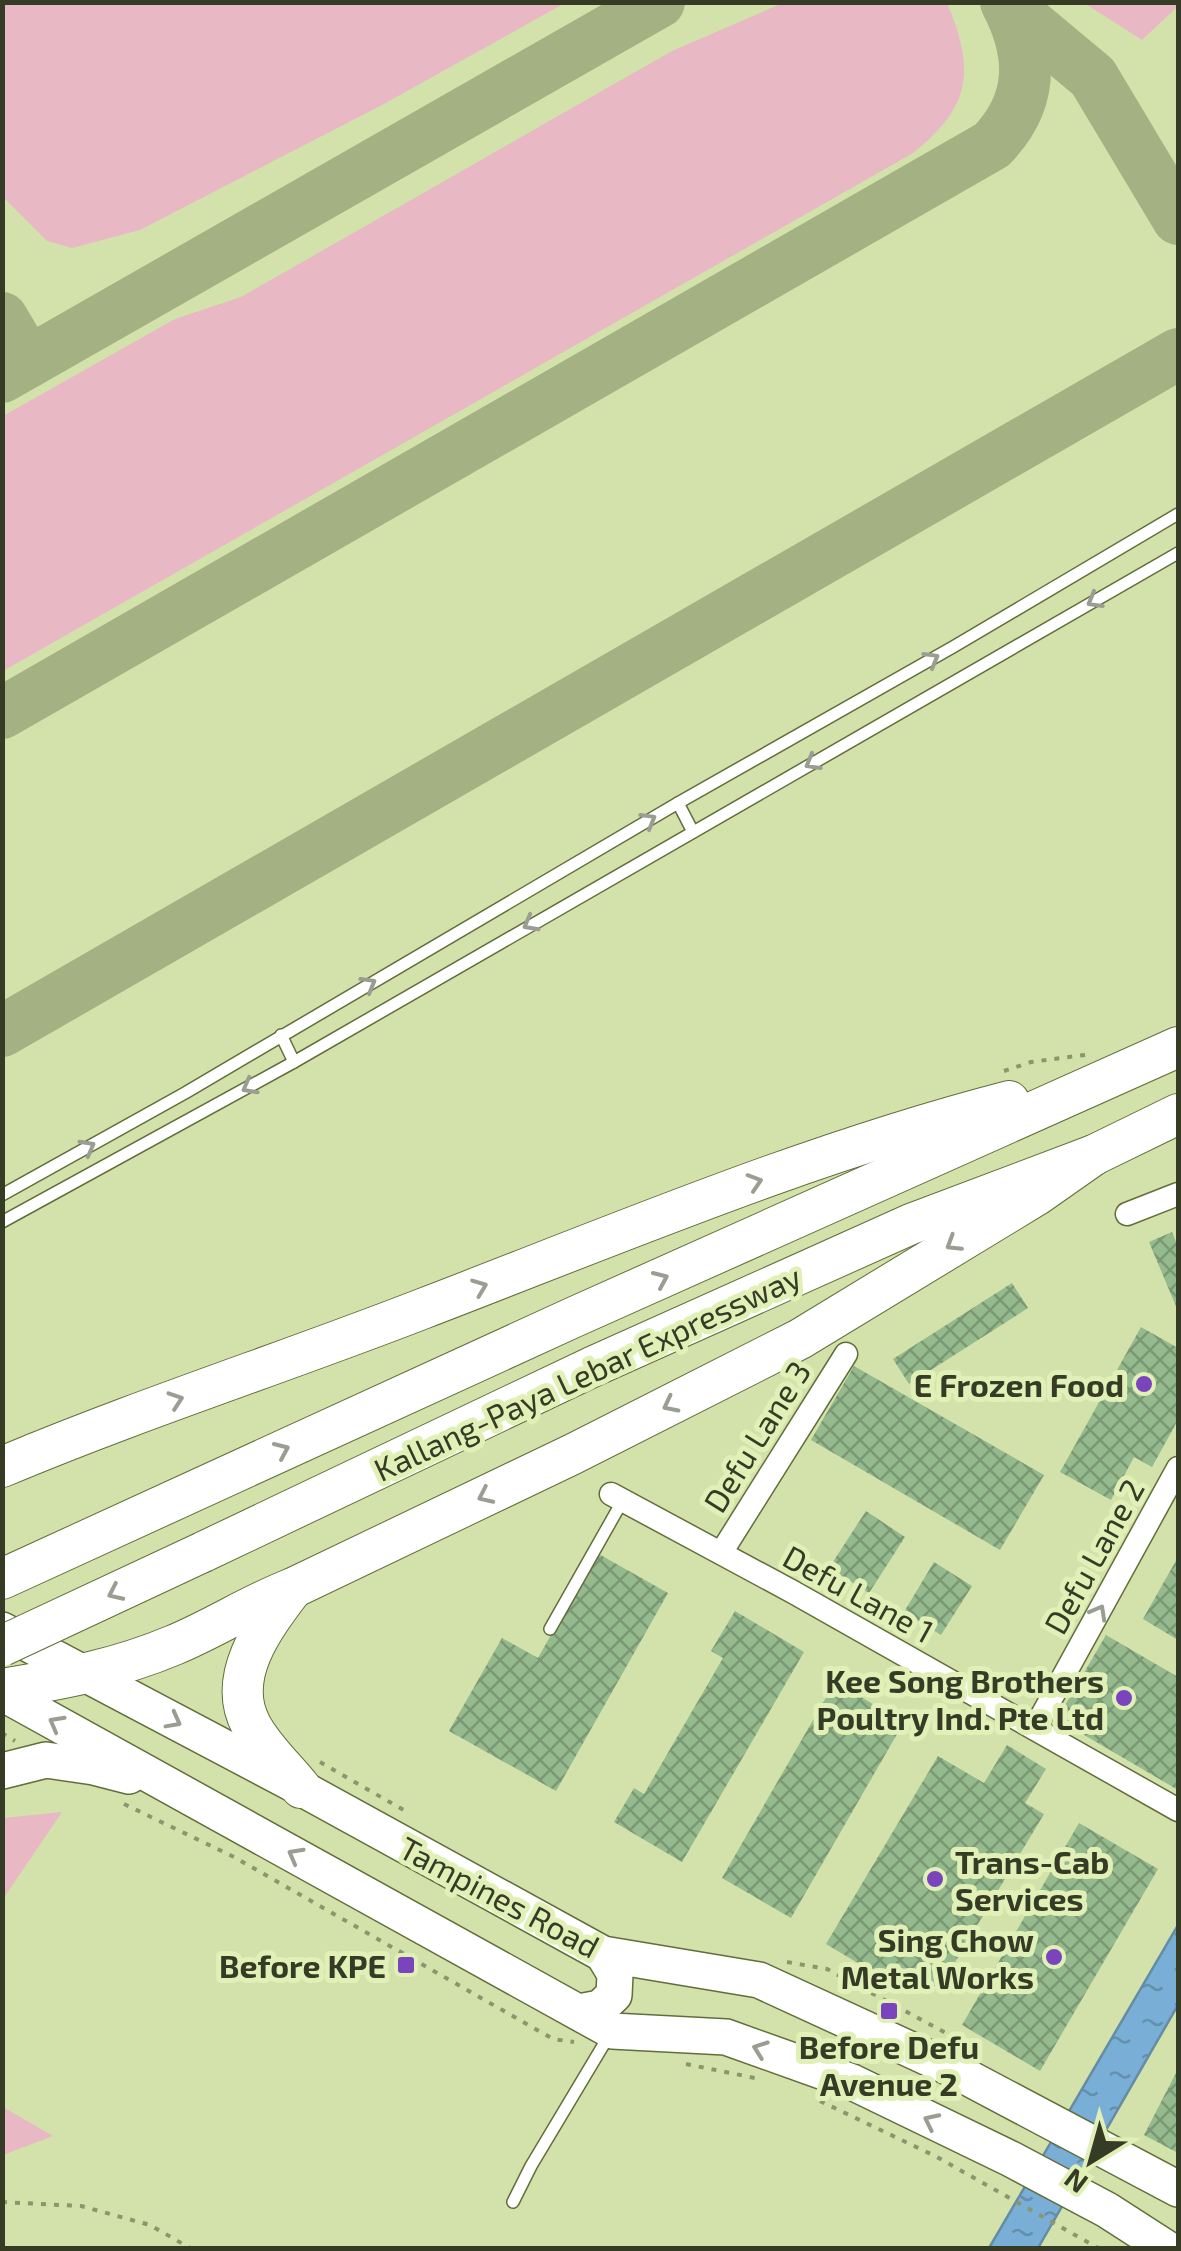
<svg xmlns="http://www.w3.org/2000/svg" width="1181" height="2251" viewBox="0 0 1181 2251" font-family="'Exo 2',sans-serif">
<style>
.green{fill:#e8b8c5}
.water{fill:url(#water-ripples);stroke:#658ca2;stroke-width:2.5}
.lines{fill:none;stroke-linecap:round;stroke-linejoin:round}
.taxiway{stroke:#a4b183;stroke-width:52}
.building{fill:url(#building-cross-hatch)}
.lane-casing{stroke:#616e3b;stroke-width:14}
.street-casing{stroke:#616e3b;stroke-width:25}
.primary-casing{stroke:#616e3b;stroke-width:38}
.highway-casing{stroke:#616e3b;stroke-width:42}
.path{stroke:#8b966d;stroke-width:4;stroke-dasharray:5 8;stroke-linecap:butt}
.lane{stroke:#fff;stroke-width:11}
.street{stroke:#fff;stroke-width:22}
.primary{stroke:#fff;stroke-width:35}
.highway{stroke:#fff;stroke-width:40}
.highway-bridge-casing{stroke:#616e3b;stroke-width:42;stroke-linecap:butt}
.highway-bridge{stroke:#fff;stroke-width:40}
.oneway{stroke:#9a9d92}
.poi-dot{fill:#7a44bc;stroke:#e0f0b7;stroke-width:4}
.labels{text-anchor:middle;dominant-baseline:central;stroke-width:10;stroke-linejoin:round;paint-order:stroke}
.street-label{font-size:32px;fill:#353b25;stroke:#e0f0b7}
.poi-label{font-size:32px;font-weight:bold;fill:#353b25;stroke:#e0f0b7;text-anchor:end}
</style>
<defs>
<pattern id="water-ripples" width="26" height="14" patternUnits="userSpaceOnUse" patternTransform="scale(2.5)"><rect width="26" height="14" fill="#79afd7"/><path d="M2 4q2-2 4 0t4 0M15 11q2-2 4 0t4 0" fill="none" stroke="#6490ae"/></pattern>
<pattern id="building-cross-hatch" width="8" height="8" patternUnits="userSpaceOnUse" patternTransform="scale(2.5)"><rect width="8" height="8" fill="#94ba8d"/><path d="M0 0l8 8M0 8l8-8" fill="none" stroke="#7a9873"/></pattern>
</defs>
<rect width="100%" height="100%" fill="#d3e2aa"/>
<g class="green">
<path d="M2,3L3,2L565,3L382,105L140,230L72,248L47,241L3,197Z"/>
<path d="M783,3H947C975,70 972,106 913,153L3,671V416L175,319L241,297L672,51Z"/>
<path d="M1174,3L1177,7L1142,40L1084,3Z"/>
<path d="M62,1812L3,1899V1818Z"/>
<path d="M3,2107L53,2136L3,2155Z"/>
</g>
<path class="water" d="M1178,1925V2005L1038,2248H989Z"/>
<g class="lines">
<g class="taxiway">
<path d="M1008,6L1093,77L1178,219"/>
<path d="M2,318L28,362"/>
<path d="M2,377L659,2"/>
<path d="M2,713L992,145C1034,101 1033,54 1006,2"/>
<path d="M2,1031L1178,354"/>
</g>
</g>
<g class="building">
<path d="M1172,1232L1178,1247V1311L1149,1242Z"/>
<path d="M1012,1283L1028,1308L909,1384L893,1359Z"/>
<path d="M1141,1327L1178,1348V1420L1152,1467L1134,1457L1111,1500L1060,1472Z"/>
<path d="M854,1366L1044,1475L1000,1550L811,1440Z"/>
<path d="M866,1511L905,1537L869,1593L829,1568Z"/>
<path d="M597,1553L668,1593L556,1791L449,1731L502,1638L538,1658Z"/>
<path d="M1178,1557V1640L1143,1619Z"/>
<path d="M934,1562L972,1586L941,1635L904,1612Z"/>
<path d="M735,1611L804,1652L682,1862L614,1822L634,1788L644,1794L723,1658L711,1651Z"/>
<path d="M1106,1635L1178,1677V1790L1057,1719Z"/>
<path d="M835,1682L904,1722L791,1918L722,1878Z"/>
<path d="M1007,1745L1046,1769L1025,1803L1044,1814L939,1989L908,1971L898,1987L826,1944L938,1756L984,1783Z"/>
<path d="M1079,1823L1158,1869L1040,2071L962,2025Z"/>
<path d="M1178,2069V2153L1144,2135Z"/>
</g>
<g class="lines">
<defs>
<g id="lane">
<path d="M678,803L693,832"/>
<path d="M281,1035L294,1062"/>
<path d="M2,1195L185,1093L678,803L953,647L1178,514"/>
<path d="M2,1222L294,1062L1178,553"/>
<path d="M550,1629L623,1500"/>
<path d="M513,2202L531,2166L610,2034"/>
</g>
<g id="street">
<path d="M1127,1214L1178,1194"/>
<path d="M611,1494L793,1592L1178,1810"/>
<path d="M721,1553L846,1354"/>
<path d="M1035,1728L1178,1468"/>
</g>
<g id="primary">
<path d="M2,1630L301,1788L603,1954L759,1980L946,2066L1178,2189"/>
<path d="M2,1693L612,2031L726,2037L852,2082L1011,2159L1107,2210L1166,2248"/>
<path d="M2,1771L46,1760L94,1767L129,1776"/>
<path d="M579,2012L600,2008L614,1995L615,1974L603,1954"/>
</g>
<g id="highway">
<path d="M2,1467C140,1409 283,1363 422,1309C615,1235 808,1153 1009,1101"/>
<path d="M203,1552L592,1367L911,1224L1094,1155L1178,1114"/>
<path d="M2,1579L572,1318L1178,1047"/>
<path d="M293,1588C265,1625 225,1676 251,1725C263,1748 285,1768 301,1788"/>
<path d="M2,1689C63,1679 117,1669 174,1645C215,1628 251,1604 293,1588L573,1454L800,1339L1037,1195L1094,1155"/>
</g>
</defs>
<use href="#lane" class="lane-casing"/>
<use href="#street" class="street-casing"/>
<use href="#primary" class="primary-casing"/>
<use href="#highway" class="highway-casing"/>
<g class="path">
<path d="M1004,1071L1031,1062L1092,1054"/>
<path d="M2,1733L15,1741"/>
<path d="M320,1762L407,1812"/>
<path d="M124,1804L234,1857L553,2039L574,2042"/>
<path d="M787,1962L827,1969L959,2040"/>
<path d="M686,2064L755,2078"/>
<path d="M820,2101L937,2157L1098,2248"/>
<path d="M2,2202L81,2206L150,2225L190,2248"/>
</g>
<use href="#lane" class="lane"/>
<use href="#street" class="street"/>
<use href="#primary" class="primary"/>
<use href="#highway" class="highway"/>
<defs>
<path id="highway-bridge" d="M2,1646L203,1552"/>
</defs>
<use href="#highway-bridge" class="highway-bridge-casing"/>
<use href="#highway-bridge" class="highway-bridge"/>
</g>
<defs><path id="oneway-chevron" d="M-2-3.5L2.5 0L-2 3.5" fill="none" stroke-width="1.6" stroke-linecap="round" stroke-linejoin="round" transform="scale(2.5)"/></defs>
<g class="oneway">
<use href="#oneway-chevron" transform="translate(1094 601) rotate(150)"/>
<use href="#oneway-chevron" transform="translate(932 659) rotate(-30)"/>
<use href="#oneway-chevron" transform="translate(812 763) rotate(150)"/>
<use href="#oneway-chevron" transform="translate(649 820) rotate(-30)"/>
<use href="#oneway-chevron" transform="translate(530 924) rotate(151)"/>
<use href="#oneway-chevron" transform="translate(369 984) rotate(-30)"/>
<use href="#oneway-chevron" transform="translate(249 1087) rotate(151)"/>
<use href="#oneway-chevron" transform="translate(88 1147) rotate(-29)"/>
<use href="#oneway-chevron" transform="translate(755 1182) rotate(-18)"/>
<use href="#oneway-chevron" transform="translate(953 1244) rotate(148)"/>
<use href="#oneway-chevron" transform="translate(661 1279) rotate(-24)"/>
<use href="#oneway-chevron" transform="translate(480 1287) rotate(-21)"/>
<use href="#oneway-chevron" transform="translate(176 1400) rotate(-19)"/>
<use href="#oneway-chevron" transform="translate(670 1405) rotate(153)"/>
<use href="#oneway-chevron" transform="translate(282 1450) rotate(-24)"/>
<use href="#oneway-chevron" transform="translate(485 1496) rotate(155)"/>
<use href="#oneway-chevron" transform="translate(115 1593) rotate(155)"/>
<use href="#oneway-chevron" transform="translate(1099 1612) rotate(-61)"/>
<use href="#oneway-chevron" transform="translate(174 1721) rotate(28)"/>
<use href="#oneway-chevron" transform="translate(56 1723) rotate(-151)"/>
<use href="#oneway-chevron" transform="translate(295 1855) rotate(-151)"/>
<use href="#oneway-chevron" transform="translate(760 2049) rotate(-160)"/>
<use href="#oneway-chevron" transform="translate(931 2121) rotate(-154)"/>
</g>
<g class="poi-dot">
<circle cx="1144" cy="1384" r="10"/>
<circle cx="1124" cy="1698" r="10"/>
<circle cx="935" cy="1879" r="10"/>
<circle cx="1054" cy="1957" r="10"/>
<rect x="396" y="1955" width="20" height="20" rx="5"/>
<rect x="879" y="2001" width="20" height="20" rx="5"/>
</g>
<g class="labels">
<g class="street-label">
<text transform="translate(587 1372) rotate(-25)">Kallang-Paya Lebar Expressway</text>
<text transform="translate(756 1436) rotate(-58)">Defu Lane 3</text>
<text transform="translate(1093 1556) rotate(-61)">Defu Lane 2</text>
<text transform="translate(859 1593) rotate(29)">Defu Lane 1</text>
<text transform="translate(500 1896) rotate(28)">Tampines Road</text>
</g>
<g class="poi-label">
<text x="1124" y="1384">E Frozen Food</text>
<text x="1104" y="1680">Kee Song Brothers<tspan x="1104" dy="37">Poultry Ind. Pte Ltd</tspan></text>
<text x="955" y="1861" text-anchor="start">Trans-Cab<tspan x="955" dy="37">Services</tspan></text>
<text x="1034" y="1939">Sing Chow<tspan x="1034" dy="37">Metal Works</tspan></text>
<text x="386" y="1965">Before KPE</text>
<text x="889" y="2046" text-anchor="middle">Before Defu<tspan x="889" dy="37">Avenue 2</tspan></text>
</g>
</g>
<rect width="1181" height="2251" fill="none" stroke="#353b25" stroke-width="10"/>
<g transform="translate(1091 2161) rotate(217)" stroke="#e0f0b7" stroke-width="8" paint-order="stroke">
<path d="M0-8L18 38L0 25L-18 38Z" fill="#353b25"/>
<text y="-15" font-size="28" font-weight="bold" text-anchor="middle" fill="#353b25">N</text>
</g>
</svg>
